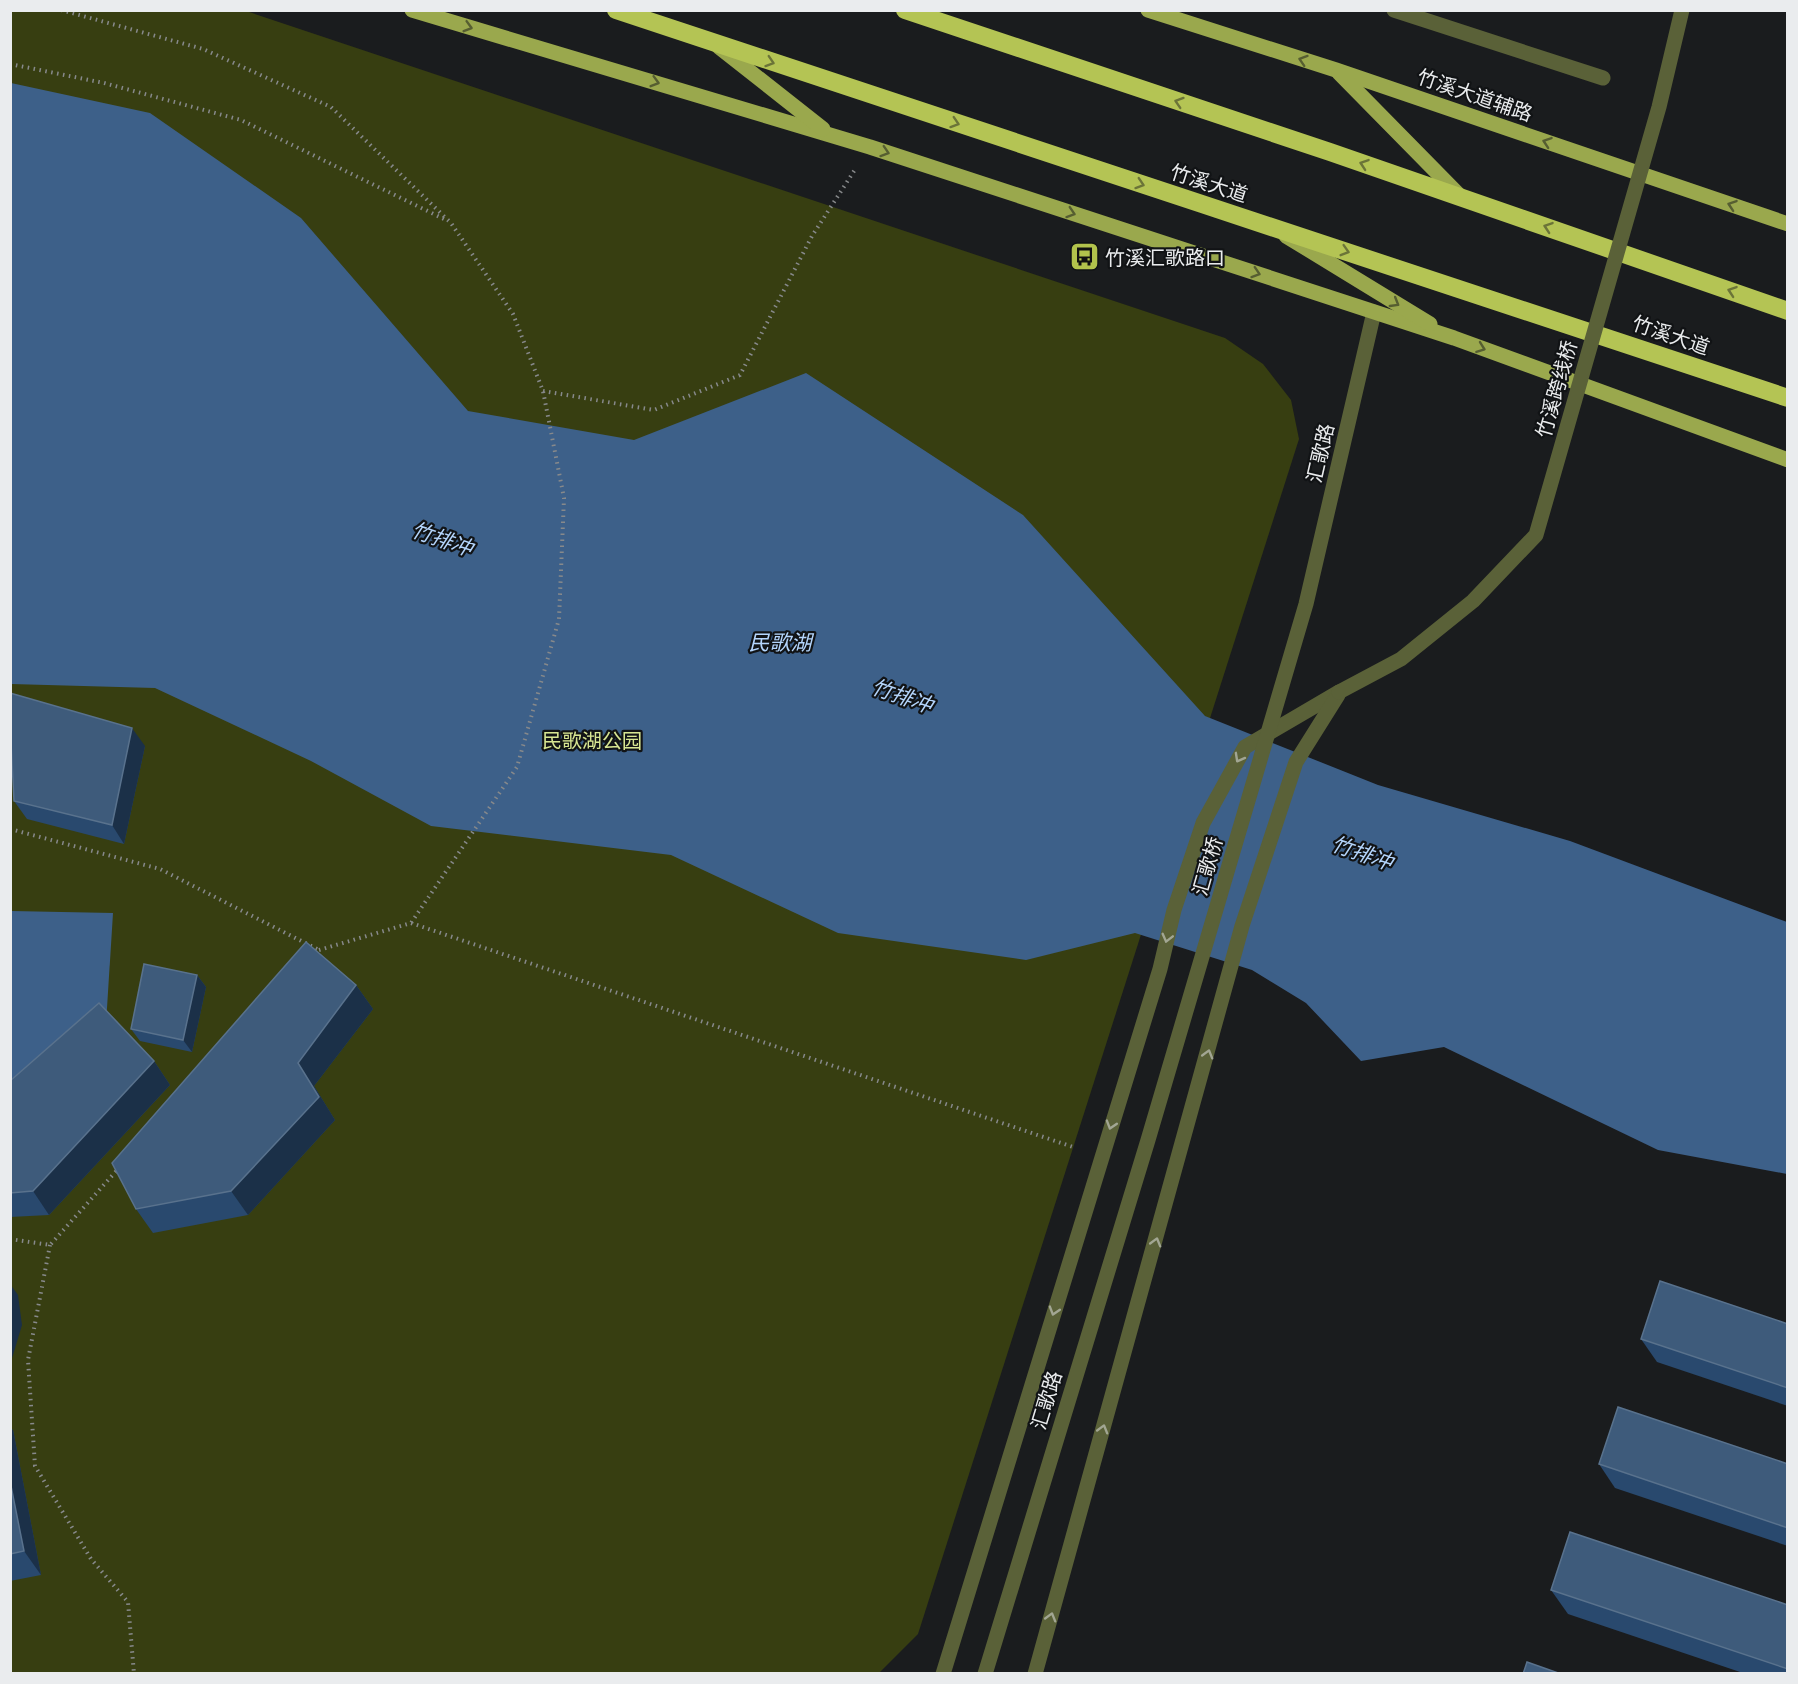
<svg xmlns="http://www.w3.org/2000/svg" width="1798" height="1684" viewBox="0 0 1798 1684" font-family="'Archivo Narrow','Noto Sans SC',sans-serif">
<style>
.green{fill:#373e11}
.water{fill:#3d6089}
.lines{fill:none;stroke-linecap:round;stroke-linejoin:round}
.path{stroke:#87898b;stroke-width:4;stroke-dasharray:1.5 4.5;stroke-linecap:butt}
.minor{stroke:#5a6138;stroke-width:15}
.major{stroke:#9aa84d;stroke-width:15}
.highway{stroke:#b4c454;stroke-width:18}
.minor-bridge{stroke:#5a6138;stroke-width:15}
.wall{fill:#29496e}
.shaded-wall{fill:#1b3048}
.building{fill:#3e5b7b;stroke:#59728d;stroke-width:1.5}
.oneway{stroke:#565e31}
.oneway2{stroke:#6b7438}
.oneway3{stroke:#a2a693}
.labels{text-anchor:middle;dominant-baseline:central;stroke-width:4.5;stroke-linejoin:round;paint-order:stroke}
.street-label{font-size:20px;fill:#eaecee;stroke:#111315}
.poi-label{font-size:20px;fill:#eaecee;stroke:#111315;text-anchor:start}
.park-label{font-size:20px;fill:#d8e692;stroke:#111315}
.water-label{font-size:21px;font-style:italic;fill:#b4d5fc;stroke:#111315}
</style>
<rect width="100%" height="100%" fill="#1a1c1e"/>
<path class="green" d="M11,11H246L1225,338L1263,364L1291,400L1299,439L918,1634L878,1674H11Z"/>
<g class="water">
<path d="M11,83L150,113L301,218L468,411L634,440L806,373L1023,515L1205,716L1378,785L1570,841L1787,922V1174L1658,1150L1444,1047L1361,1061L1306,1003L1252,970L1135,933L1026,960L838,933L671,855L431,826L311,761L155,688L11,684Z"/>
<path d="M11,911L113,913L106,1024L11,1099Z"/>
</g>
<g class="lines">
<g class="path">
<path d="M61,10L203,49L331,107L451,223L513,314L543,391L564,498L559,619L517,767L411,923"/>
<path d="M10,64L104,83L241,120L448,221"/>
<path d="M543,391L654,410L740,375L812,236L856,168"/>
<path d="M10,829L160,869L319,950L317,952"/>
<path d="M319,950L411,923L1073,1147"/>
<path d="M10,1239L50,1245L119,1168"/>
<path d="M50,1245L28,1360L35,1466L91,1559L128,1602L134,1674"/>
</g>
<g class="minor">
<path d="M1394,10L1603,78"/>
<path d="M943,1674L1160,969L1174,910L1203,823L1245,747L1339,692"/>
<path d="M985,1674L1148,1140L1306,604L1374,312"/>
<path d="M1035,1674L1242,926L1296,762L1338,695"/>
</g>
<g class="major">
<path d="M412,10L870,147L1454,338L1788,460"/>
<path d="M1148,10L1336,70L1788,224"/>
<path d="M719,47L823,129"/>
<path d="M1339,73L1461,197"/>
<path d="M1286,236L1430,324"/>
</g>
<g class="highway">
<path d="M616,10C1006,141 1398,267 1788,398"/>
<path d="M905,10L1330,152L1788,311"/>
</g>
<path class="minor-bridge" d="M1339,692L1401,659L1473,601L1536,535L1659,107L1682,10"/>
</g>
<g class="wall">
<path d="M145,746L124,844L27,819L14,801Z"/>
<path d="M197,975L206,987L192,1052L140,1041L131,1029Z"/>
<path d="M356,985L373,1009L314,1086L335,1120L248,1215L153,1233L136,1209Z"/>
<path d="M154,1061L170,1085L49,1215L10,1217V1081Z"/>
<path d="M1788,1324V1406L1657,1362L1641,1339Z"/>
<path d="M10,1428L13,1430L41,1575L10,1581Z"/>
<path d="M1599,1464H1788V1546L1615,1488Z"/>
<path d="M1551,1590L1788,1605V1674H1746L1568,1614Z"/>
</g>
<g class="shaded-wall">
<path d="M132,728L145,746L124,844L112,825Z"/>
<path d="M197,975L206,987L192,1052L183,1040Z"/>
<path d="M356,985L373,1009L314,1086L335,1120L248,1215L231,1191L298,1063Z"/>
<path d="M154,1061L170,1085L49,1215L33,1191Z"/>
<path d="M10,1284L18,1295L22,1325L10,1365Z"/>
<path d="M10,1428L13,1430L41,1575L24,1551L10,1481Z"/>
</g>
<g class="building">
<path d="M10,693L132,728L112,825L14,801L10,723Z"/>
<path d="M306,942L356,985L298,1063L319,1097L231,1191L136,1209L112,1163Z"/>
<path d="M144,964L197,975L183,1040L131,1029Z"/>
<path d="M99,1003L154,1061L33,1191L10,1193V1081Z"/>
<path d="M1660,1281L1788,1324V1388L1641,1339Z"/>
<path d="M1618,1407L1788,1464V1528L1599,1464Z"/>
<path d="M10,1481L24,1551L10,1554Z"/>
<path d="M1570,1532L1788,1605V1669L1551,1590Z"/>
<path d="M1527,1662L1561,1674H1523Z"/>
</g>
<defs><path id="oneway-chevron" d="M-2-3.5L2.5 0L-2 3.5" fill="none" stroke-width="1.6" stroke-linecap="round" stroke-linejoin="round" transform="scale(1.5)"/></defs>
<g class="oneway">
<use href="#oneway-chevron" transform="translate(468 27) rotate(16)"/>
<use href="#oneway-chevron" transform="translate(1303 60) rotate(-162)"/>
<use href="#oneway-chevron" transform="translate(655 82) rotate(16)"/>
<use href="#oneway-chevron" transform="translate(1547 142) rotate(-161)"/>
<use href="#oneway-chevron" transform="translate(885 152) rotate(18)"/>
<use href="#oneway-chevron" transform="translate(1732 205) rotate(-161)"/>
<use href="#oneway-chevron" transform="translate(1071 213) rotate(18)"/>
<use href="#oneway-chevron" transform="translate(1256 273) rotate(18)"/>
<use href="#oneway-chevron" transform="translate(1395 303) rotate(31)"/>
<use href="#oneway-chevron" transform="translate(1481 348) rotate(20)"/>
</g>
<g class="oneway2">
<use href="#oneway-chevron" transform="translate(770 62) rotate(18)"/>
<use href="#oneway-chevron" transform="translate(1179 102) rotate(-162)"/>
<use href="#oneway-chevron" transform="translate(955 123) rotate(18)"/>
<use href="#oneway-chevron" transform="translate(1364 164) rotate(-161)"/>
<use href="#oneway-chevron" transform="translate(1140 184) rotate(18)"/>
<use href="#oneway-chevron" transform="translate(1548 227) rotate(-161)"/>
<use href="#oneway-chevron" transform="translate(1345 251) rotate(17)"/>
<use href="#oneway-chevron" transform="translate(1732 291) rotate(-161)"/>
</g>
<g class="oneway3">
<use href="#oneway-chevron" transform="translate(1239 758) rotate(119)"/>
<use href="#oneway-chevron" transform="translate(1167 938) rotate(104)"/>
<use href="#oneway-chevron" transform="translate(1208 1054) rotate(-74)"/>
<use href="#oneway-chevron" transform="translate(1111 1125) rotate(107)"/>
<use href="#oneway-chevron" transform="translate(1156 1242) rotate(-74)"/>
<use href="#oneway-chevron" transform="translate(1054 1311) rotate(107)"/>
<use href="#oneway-chevron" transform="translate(1103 1429) rotate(-74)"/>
<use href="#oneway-chevron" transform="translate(1051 1617) rotate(-74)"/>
</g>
<defs>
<symbol id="bus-square" viewBox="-11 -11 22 22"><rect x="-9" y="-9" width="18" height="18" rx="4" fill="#b2c34c" stroke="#111315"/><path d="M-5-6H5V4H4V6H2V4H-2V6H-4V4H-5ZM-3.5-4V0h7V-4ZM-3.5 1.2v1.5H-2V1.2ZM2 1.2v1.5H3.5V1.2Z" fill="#111"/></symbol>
</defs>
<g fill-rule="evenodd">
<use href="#bus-square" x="1068" y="240" width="33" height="33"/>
</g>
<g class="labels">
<g class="street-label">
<text transform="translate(1475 95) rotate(19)">竹溪大道辅路</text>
<text transform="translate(1209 183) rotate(18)">竹溪大道</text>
<text transform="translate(1671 335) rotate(19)">竹溪大道</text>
<text transform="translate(1556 389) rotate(-74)">竹溪跨线桥</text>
<text transform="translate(1320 453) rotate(-77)">汇歌路</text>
<text transform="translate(1207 866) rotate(-74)">汇歌桥</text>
<text transform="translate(1046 1400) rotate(-73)">汇歌路</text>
</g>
<g class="poi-label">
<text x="1105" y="257">竹溪汇歌路口</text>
</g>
<g class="park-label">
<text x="592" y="740">民歌湖公园</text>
</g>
<g class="water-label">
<text transform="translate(442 539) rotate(19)">竹排冲</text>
<text x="780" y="642">民歌湖</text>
<text transform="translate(902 696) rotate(19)">竹排冲</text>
<text transform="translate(1362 853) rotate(19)">竹排冲</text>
</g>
</g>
<rect width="1798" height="1684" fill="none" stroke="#eaecee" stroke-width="24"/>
</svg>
